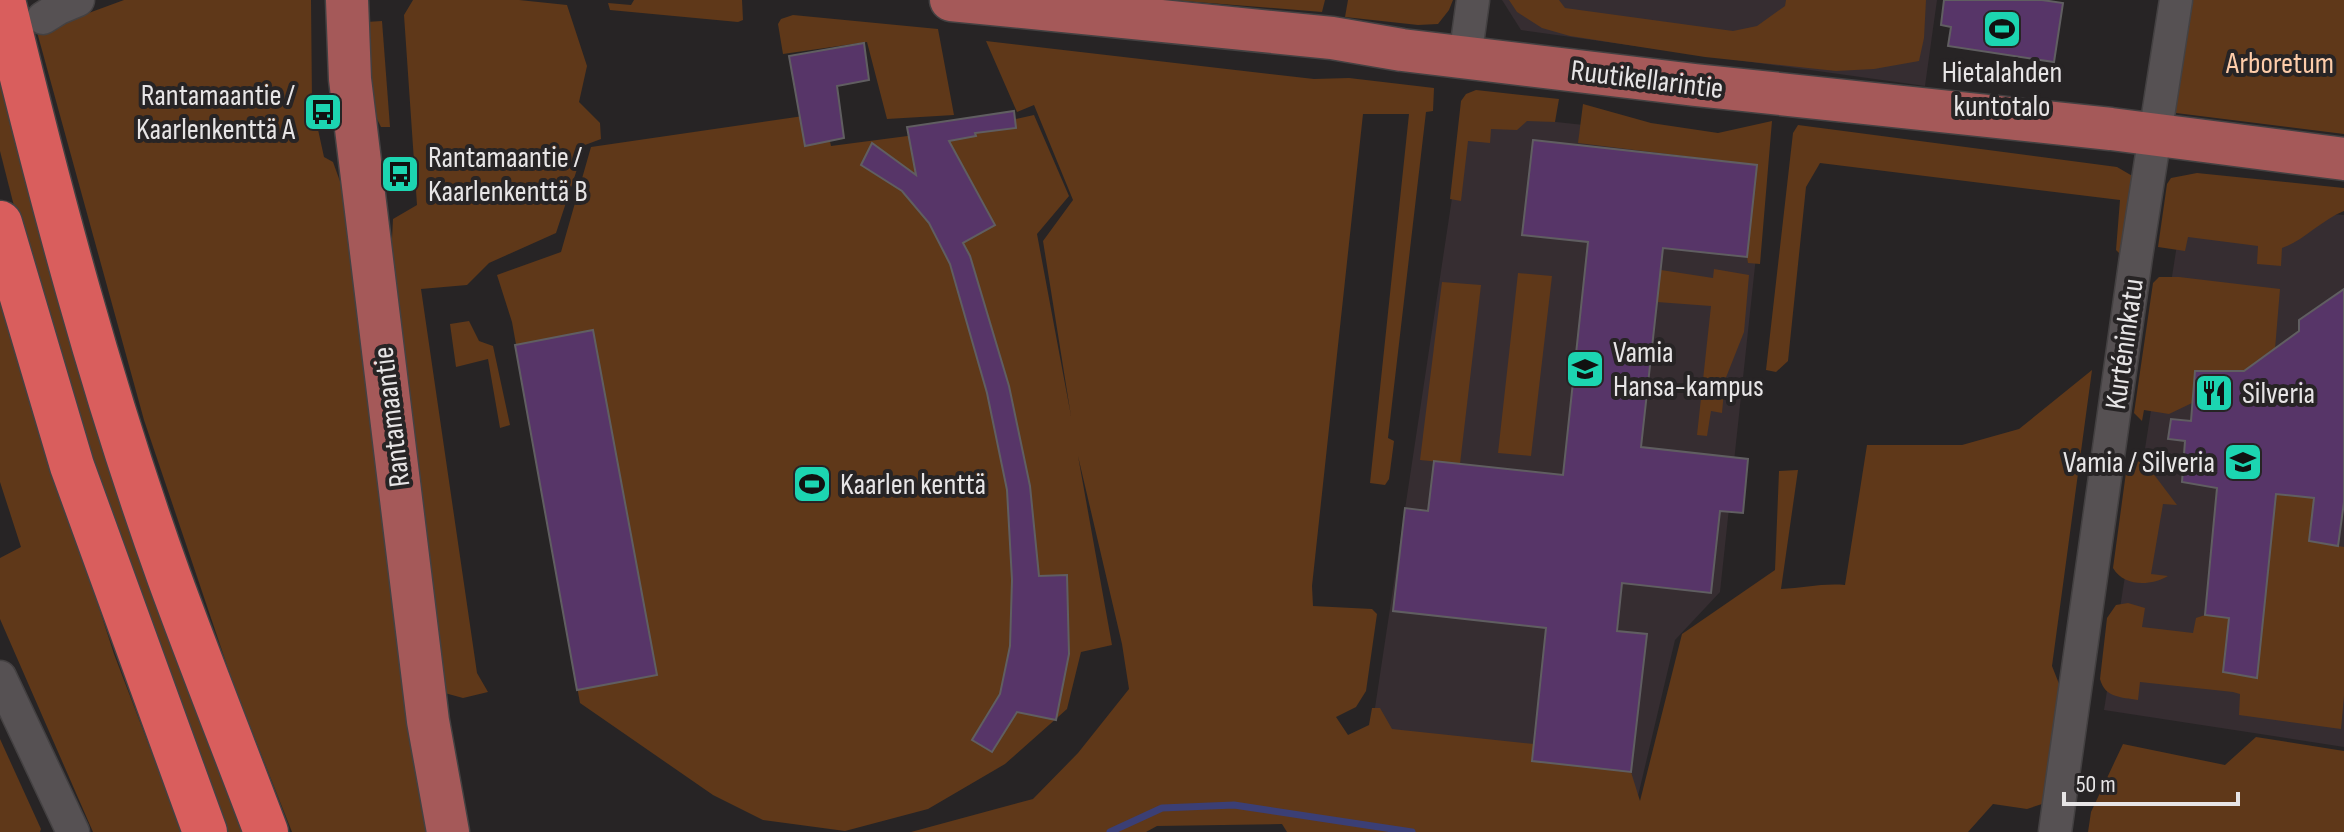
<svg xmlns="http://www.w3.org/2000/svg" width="2344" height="832" font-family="'Sofia Sans Condensed',sans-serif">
<rect width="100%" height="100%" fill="#272425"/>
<g fill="#362d31">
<polygon points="1502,0 1937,0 1925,86 1521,30"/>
<polygon points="1465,112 1768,145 1720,592 1675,640 1638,796 1403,776 1373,721"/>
<polygon points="2184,200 2344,215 2344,747 2104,710"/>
</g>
<g fill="#5f3819">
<polygon points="124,0 311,0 312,102 324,157 333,162 350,209 431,832 292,832 233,683 144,420 37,32"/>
<polygon points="413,0 519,0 567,5 587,66 579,102 600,123 601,139 585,145 556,233 489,263 467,285 421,289 477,673 488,692 463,698 441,692 390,279 393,219 417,205 404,15"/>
<polygon points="634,0 742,0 743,20 738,22 610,10 608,3 631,5"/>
<polygon points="1171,0 1325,0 1322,12"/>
<polygon points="1348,0 1453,0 1449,10 1438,24 1418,25 1345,17"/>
<polygon points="1509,0 1559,0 1565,8 1733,31 1757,26 1785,6 1786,0 1926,0 1924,38 1919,61 1874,69 1836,71 1705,57 1570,36 1542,28 1517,12"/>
<polygon points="2186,0 2344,0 2344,134 2168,112"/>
<polygon points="793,15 938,29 954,115 887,119 867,42 783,54 778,24 781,19"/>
<polygon points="382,21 390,127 381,127 373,111 366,22"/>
<path d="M986,41L1314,79L1349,78L1434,88L1433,111L1426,112L1388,438L1394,441L1389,479L1385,485L1370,483L1409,114H1363L1312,586L1313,606L1372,609L1377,614L1366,691L1356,707L1336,717L1348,735L1369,725L1372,708H1380L1392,729L1534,744L1532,761L1631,772L1640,801L1682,634L1775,570L1779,471L1798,470L1781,589C1803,588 1823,583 1845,585L1867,445H1962L2019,429L2092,370L2052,666L2065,699L2048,802L2027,809L1993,804L1968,832H1287L1282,824L1157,826L1146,832H911L1033,799L1078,753L1129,689L1122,644L1078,456L1112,645L1081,652L1067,709L1005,764L928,809L845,831L763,820L713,795L580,703L512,322L497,275L561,252L591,147L824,113L831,146L984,126L1034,115L1069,196L1037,234L1071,416L1043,241L1073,200L1034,105L1017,112Z"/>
<polygon points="0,60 247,832 226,832 88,453 28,261 0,151"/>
<polygon points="1476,90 1559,99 1555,122 1527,121 1517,130 1491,129 1490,143 1468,141 1461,201 1450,199 1461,101 1466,94"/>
<polygon points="1583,104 1651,123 1718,133 1772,121 1760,264 1748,263 1747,257 1757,165 1578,143"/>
<polygon points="1798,125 2117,167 2141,181 2120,254 2116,250 2120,200 1820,163 1806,187 1788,361 1776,372 1766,370 1793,133"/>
<path d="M2197,173L2344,188V211C2321,220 2305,240 2282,248L2281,266L2257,264L2258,246L2188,237L2185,251L2158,247L2167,184L2171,178Z"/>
<polygon points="1714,269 1749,275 1744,332 1725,380 1722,413 1711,411 1707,436 1697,435 1711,306 1657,302 1661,270 1713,278"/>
<polygon points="1518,273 1552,276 1531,456 1498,453"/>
<polygon points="2159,277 2179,277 2280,289 2275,349 2244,371 2195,371 2192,403 2169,414 2144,410 2142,421 2134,413 2153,283"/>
<polygon points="1442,282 1481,285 1460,464 1420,460"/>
<polygon points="0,303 114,654 182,832 93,832 0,619 0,558 21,547 0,482"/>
<polygon points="469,321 479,341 493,346 510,425 500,428 488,359 456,367 450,324"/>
<path d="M2133,458L2149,468L2177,505L2163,504L2151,574L2168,576C2151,586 2124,587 2113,568L2127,465Z"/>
<path d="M2276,494L2314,498L2310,541L2344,547V696L2341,729L2239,715L2240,694L2233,692L2140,682L2138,700C2121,697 2105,698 2100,679L2107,618L2116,605L2128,603L2145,608L2142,627L2193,633L2196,618L2205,615L2229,618L2223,671L2257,677Z"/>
<polygon points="2256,737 2344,751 2344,832 2088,832 2091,812 2123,744 2225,765"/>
<polygon points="0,739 41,829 40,832 0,832"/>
</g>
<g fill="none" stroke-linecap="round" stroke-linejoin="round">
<polyline stroke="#3b3f75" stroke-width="7" points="1110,832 1162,808 1234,805 1412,832"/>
</g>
<g fill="#573568" stroke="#605e61" stroke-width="2">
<polygon points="1944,0 2042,0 2063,3 2054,62 1948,46 1951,27 1941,25"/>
<polygon points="864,43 869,80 837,86 844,138 805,146 789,56"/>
<polygon points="1014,111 1016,128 975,133 976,136 949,141 995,225 963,243 970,256 1009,386 1030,486 1039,576 1067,575 1069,654 1056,720 1017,712 992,752 972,740 1000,694 1010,646 1012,580 1007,490 987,393 950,264 929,223 902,191 861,165 872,143 916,175 907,127"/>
<polygon points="1533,140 1757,165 1747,257 1663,248 1641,447 1748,459 1743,513 1720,511 1711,593 1622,583 1617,631 1647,634 1631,772 1532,761 1546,628 1393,611 1405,508 1428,511 1434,461 1563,475 1588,242 1522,235"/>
<polygon points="2344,289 2344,502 2338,546 2309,541 2314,498 2276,494 2257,678 2223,672 2229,618 2205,615 2217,488 2182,482 2185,441 2168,439 2171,419 2191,421 2195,371 2244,371 2299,331 2299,320"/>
<polygon points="593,330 657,675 577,690 515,345"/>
</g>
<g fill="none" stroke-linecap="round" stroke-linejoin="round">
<defs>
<g id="minor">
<polyline points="43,18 59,8 78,0"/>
<polyline points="1465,58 1473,0"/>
<polyline points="0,677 73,832"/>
<polyline points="2055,832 2136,257 2176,0"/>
</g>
<g id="major">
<polyline points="347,0 350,79 428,721 448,832"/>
<polyline points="951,0 1332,38 1402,50 1695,85 2111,129 2344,159"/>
</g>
<g id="highway">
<path d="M3,0C50,195 101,388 169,577C200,662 234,747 266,832"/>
<polyline points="0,223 72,466 205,832"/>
</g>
</defs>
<use href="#minor" stroke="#444142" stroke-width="35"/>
<use href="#major" stroke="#444142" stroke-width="45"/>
<use href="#highway" stroke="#444142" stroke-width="47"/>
<use href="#minor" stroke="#565153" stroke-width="32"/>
<use href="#major" stroke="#a55959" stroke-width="42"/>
<use href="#highway" stroke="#d95e5d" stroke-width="44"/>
</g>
<defs>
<symbol id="stadium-square" viewBox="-11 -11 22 22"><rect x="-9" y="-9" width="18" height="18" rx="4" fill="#1cd5b1" stroke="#272425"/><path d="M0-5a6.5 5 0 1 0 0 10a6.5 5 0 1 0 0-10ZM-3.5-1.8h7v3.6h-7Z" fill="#111"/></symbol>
<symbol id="bus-square" viewBox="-11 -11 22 22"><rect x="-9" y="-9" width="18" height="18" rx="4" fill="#1cd5b1" stroke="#272425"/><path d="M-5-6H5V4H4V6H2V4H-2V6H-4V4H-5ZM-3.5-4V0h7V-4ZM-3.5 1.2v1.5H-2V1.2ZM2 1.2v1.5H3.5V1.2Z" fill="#111"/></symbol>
<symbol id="school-square" viewBox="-11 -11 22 22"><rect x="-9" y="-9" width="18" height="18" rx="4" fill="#1cd5b1" stroke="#272425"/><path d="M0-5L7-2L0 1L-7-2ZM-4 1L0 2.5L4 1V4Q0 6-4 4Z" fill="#111"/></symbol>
<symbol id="restaurant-square" viewBox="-11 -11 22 22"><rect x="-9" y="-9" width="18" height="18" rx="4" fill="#1cd5b1" stroke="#272425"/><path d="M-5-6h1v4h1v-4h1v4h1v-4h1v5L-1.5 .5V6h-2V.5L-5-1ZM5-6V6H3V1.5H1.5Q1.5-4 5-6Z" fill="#111"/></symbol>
</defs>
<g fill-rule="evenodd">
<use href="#stadium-square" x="1980" y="7" width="44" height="44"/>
<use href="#bus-square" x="301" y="90" width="44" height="44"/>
<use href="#bus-square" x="378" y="152" width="44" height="44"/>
<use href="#school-square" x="1563" y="347" width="44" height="44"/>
<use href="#restaurant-square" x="2192" y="371" width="44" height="44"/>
<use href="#school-square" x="2221" y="440" width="44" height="44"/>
<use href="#stadium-square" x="790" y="462" width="44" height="44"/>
</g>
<g text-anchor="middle" stroke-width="8" stroke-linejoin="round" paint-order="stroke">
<g font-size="30" fill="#fdcca9" stroke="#272425">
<text x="2280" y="73">Arboretum</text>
</g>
<g font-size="30" fill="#e7e5e6" stroke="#272425" text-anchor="start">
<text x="2002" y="82" text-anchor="middle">Hietalahden<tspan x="2002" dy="34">kuntotalo</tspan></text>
<text x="295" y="105" text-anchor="end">Rantamaantie /<tspan x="295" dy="34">Kaarlenkenttä A</tspan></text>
<text x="428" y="167">Rantamaantie /<tspan x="428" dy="34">Kaarlenkenttä B</tspan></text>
<text x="1613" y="362">Vamia<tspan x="1613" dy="34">Hansa-kampus</tspan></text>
<text x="2242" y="403">Silveria</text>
<text x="2215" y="472" text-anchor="end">Vamia / Silveria</text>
<text x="840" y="494">Kaarlen kenttä</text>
</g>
<g font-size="30" fill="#e7e5e6" stroke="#272425">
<text transform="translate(1647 79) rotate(7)" y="10">Ruutikellarintie</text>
<text transform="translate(2124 344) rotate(-82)" y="10">Kurténinkatu</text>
<text transform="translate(391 417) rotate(-97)" y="10">Rantamaantie</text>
</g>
</g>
<path d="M2064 792v12h174v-12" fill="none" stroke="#e7e5e6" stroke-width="4"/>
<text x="2076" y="792" font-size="24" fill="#e7e5e6" stroke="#272425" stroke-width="6" paint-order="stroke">50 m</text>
</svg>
